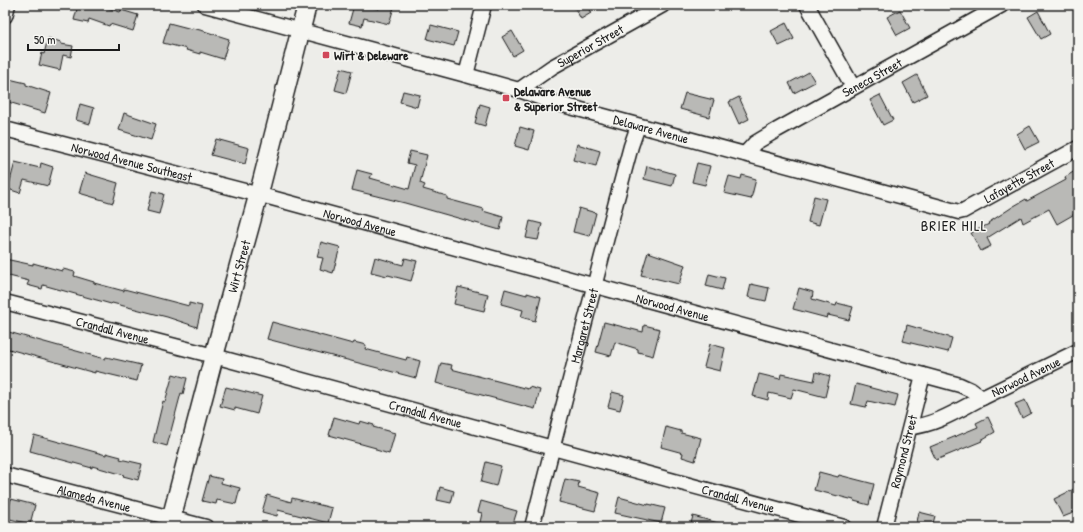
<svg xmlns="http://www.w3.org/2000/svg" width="1083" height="532" font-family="'Patrick Hand',sans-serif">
<rect width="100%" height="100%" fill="#edede9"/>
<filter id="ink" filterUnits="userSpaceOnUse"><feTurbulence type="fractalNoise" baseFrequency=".025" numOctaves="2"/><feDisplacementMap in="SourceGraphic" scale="8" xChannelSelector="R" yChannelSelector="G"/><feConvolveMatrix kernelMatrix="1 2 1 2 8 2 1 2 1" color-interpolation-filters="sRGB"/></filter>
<g filter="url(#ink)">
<g fill="#b9b9b6" stroke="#1c1c1c">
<polygon points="78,5 98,5 120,12 121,10 138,15 133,31 110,24 109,26 89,19 88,23 74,20"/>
<polygon points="354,5 363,5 379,9 381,5 394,7 389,24 364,18 362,26 349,23"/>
<polygon points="573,5 586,5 591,13 581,19"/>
<polygon points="900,10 910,28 897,35 887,17"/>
<polygon points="1038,11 1050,34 1041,39 1028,17"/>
<polygon points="169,23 192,29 192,28 204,31 229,39 223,59 200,52 200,54 186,50 187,49 163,43"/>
<polygon points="786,23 794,39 779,46 771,31"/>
<polygon points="431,25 458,32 454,46 427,39"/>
<polygon points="512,31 523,50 513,56 502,37"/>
<polygon points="48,38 61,42 61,44 73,46 71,57 63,55 60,70 39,65 42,53 44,54"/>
<polygon points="341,68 352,71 346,93 335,90"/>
<polygon points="809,72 815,82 794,93 789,83"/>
<polygon points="917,75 927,95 913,102 903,83"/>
<polygon points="9,79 26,83 26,85 51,93 45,113 5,101 5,93"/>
<polygon points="403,91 420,95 417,107 400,102"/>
<polygon points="685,93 714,100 709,117 680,109"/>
<polygon points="880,95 893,120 883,125 870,100"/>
<polygon points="739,97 749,119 739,124 729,102"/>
<polygon points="80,104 94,108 90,124 76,120"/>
<polygon points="480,104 490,107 485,126 475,123"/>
<polygon points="124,113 156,124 151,140 119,130"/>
<polygon points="1030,126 1039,142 1025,149 1017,134"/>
<polygon points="520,127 534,131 529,150 515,146"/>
<polygon points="216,139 249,148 245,164 211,155"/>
<polygon points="577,144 600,151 596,166 573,160"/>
<polygon points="410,151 427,155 420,183 425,185 423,189 447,196 447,199 484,209 483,211 503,217 500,230 405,203 352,190 357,170 372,174 370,178 409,189 415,165 407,163"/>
<polygon points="15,162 40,168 41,163 53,167 48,186 24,180 20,193 8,189"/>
<polygon points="697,163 710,166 705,185 692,182"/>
<polygon points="647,166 675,174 672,186 644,179"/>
<polygon points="1075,171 1078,176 1078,212 1057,224 1049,209 1023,223 1021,217 987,238 991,246 981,251 971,233 989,224 988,223 1014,206 1026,199 1027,201 1066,180 1065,177"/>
<polygon points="85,173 118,183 113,203 79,193"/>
<polygon points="742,175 756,179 751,199 724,193 729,176 741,179"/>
<polygon points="152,191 164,194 159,214 147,211"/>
<polygon points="814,196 826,199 819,225 808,222"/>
<polygon points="579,208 596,213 590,236 573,232"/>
<polygon points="530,221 542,224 538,240 526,238"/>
<polygon points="321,242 340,247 333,273 320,269 323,258 317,257"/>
<polygon points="648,252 685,265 679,284 641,275"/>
<polygon points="375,257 403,265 405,258 417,261 411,281 388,275 387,276 371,272"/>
<polygon points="5,259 33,265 33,263 62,271 63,269 75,272 74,276 94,282 94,283 124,291 124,289 147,295 189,306 189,303 202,306 197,327 167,317 112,303 111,304 43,285 42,289 27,285 29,281 5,275"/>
<polygon points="709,274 725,278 722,290 706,286"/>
<polygon points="751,284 769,288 766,301 748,297"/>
<polygon points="458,287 488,294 484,311 454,304"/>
<polygon points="799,288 813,292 812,299 836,306 837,303 853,307 849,320 828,315 827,318 793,309"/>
<polygon points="505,289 527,295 527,293 541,297 535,321 521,317 523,310 501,304"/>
<polygon points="272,322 353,344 354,342 366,345 365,349 406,360 407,357 420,361 416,378 267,339"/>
<polygon points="604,322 643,332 644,325 660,329 653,356 638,352 638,349 615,342 611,356 596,352"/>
<polygon points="907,325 952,338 948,352 903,341"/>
<polygon points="5,331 105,359 106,357 141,365 137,381 95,371 95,373 5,348"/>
<polygon points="710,344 725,348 720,371 704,367"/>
<polygon points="441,363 452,365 451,369 528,389 529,387 540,390 535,409 436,383"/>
<polygon points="816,372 830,376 825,397 794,389 791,398 769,393 768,400 753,396 759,374 780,379 781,374 814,381"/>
<polygon points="173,374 187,378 183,394 181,393 167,446 153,442 163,401 165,402"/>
<polygon points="856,384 898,395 895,407 868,401 866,407 851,404"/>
<polygon points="226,387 262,396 257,414 235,408 235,410 220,406"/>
<polygon points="612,392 624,395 620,410 608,407"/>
<polygon points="1025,400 1031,413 1022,418 1015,404"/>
<polygon points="334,417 359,424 360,421 374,425 373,427 395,433 389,454 376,450 376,448 329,435"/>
<polygon points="988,417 995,432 981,440 982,441 936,460 930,447 978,427 976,423"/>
<polygon points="666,427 681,431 681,433 701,438 695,461 682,457 683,453 661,447"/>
<polygon points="34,435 106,455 106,453 121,457 120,459 142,464 138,480 123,476 124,475 92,466 92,468 30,451"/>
<polygon points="486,462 501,466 496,486 481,482"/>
<polygon points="819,472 838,477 839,475 874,484 869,505 854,501 854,500 814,490"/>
<polygon points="209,476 222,479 221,483 240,488 236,504 217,500 216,504 202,501"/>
<polygon points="565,479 579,482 578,487 600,493 595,511 559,502"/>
<polygon points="440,487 454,491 451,503 437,500"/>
<polygon points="1078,487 1078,511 1063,517 1054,499"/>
<polygon points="267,495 291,502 292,498 332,508 328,523 278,510 277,516 262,512"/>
<polygon points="619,497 648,505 648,504 665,508 661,523 615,513"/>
<polygon points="11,499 35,505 30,524 6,518"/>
<polygon points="481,501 517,511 512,527 479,527 482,513 478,512"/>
<polygon points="919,512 935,516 932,527 916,527"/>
<polygon points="693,516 722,524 722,527 690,527"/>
</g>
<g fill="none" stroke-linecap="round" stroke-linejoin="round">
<defs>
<g id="minor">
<path id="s1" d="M205,5L466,75L519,90L552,102L959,212L963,211L1078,148"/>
<polyline points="807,5 853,87"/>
<polyline points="5,16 8,5"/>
<polyline points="466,75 484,5"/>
<path id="s2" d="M519,90L552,67L663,5"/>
<path id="s3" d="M5,129L272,198L960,385L971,390L982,398L1078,351"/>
<path id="s4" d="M745,154L755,143L777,130L1002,5"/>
<path id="s5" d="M5,302L214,356L844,527"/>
<path d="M911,427C936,425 960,409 982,398"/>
<path id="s6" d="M5,475L206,527"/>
<path id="s7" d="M532,527L616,202L631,146L638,126"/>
<path id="s8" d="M884,527L923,375"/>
</g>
<g id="major">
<path id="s9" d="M169,527L214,356L260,189L307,5"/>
</g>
</defs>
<use href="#minor" stroke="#1c1c1c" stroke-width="17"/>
<use href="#major" stroke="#1c1c1c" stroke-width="21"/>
<use href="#minor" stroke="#f6f6f2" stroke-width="14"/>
<use href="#major" stroke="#f6f6f2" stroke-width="18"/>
</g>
</g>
<g fill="#d1495b" stroke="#f6f6f2" stroke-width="1.5">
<rect x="322" y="51" width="8" height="8" rx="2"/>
<rect x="502" y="94" width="8" height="8" rx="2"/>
</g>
<g text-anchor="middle" stroke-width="3" stroke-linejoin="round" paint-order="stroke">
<g font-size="13" fill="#1c1c1c" stroke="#f6f6f2">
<text dy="5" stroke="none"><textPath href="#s2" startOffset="84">Superior Street</textPath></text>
<text dy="5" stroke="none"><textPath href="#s4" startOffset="149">Seneca Street</textPath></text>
<text dy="5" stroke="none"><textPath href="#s1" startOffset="463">Delaware Avenue</textPath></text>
<text dy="5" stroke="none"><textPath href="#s3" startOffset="131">Norwood Avenue Southeast</textPath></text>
<text dy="5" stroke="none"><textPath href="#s1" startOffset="850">Lafayette Street</textPath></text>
<text dy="5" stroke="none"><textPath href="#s3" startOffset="367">Norwood Avenue</textPath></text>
<text dy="5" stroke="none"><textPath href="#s9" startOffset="270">Wirt Street</textPath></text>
<text dy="5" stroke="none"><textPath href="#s3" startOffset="691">Norwood Avenue</textPath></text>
<text dy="5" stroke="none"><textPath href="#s7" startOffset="208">Margaret Street</textPath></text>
<text dy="5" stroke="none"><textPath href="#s5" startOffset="111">Crandall Avenue</textPath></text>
<text dy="5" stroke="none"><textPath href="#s3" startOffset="1063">Norwood Avenue</textPath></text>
<text dy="5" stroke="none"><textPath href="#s5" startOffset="435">Crandall Avenue</textPath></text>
<text dy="5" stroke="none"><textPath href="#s8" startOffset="78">Raymond Street</textPath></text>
<text dy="5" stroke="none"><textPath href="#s6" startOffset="92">Alameda Avenue</textPath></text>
<text dy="5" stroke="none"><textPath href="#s5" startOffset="759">Crandall Avenue</textPath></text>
</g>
<g font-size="13" font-weight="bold" fill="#1c1c1c" stroke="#f6f6f2" text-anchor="start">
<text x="334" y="60">Wirt &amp; Deleware</text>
<text x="514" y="96">Delaware Avenue<tspan x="514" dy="15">&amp; Superior Street</tspan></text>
</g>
<g font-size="15" letter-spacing="1" fill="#1c1c1c" stroke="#f6f6f2">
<text x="954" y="231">BRIER HILL</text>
</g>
</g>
<rect width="1083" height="532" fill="none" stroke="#f6f6f2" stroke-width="20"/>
<rect x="10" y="10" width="1063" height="512" fill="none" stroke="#1c1c1c" stroke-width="1.5" filter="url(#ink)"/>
<path d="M28 44v6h91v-6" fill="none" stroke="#1c1c1c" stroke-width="2"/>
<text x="34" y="44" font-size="12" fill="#1c1c1c" stroke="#f6f6f2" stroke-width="3" paint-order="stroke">50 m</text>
</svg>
